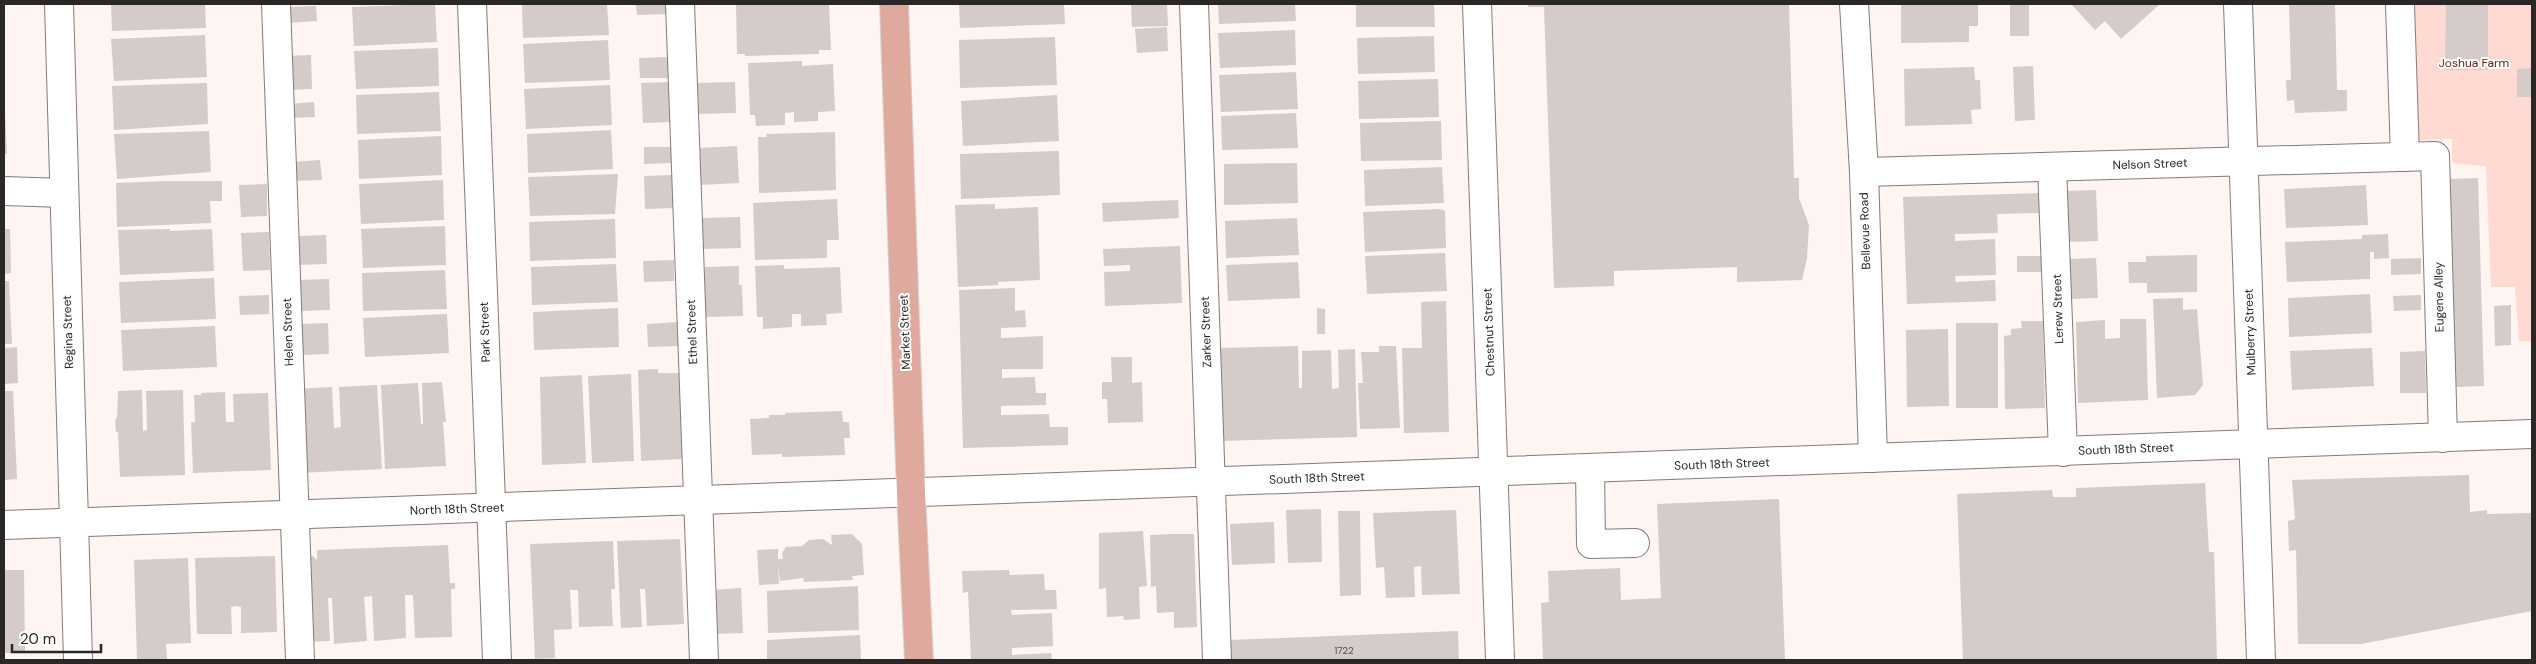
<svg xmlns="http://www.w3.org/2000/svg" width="2536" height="664" font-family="'DM Sans',sans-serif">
<rect width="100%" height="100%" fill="#fef5f3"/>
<polygon fill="#fedad2" points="2414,4 2532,4 2532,342 2519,341 2515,287 2491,287 2486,166 2452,163 2452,139 2419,140"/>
<g fill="#d5cbc9">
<polygon points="111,4 205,4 206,28 112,31"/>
<polygon points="435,4 437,42 354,46 352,7"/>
<polygon points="522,4 607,4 609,35 523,38"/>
<polygon points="636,4 666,4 667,14 637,15"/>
<polygon points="736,4 829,4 831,50 819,50 819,54 745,56 745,54 737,54"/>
<polygon points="959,4 1064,4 1065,24 960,28"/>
<polygon points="1131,4 1167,4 1168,26 1132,27"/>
<polygon points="1218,4 1295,4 1296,21 1219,24"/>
<polygon points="1356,4 1434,4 1435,27 1356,27"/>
<polygon points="1528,4 1789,4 1794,178 1799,178 1799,198 1809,225 1807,258 1802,280 1737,282 1737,267 1614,271 1614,286 1554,288 1544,7 1528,7"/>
<polygon points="1901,4 1978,4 1978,26 1969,26 1969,42 1901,43"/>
<rect x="2010" y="4" width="19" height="32"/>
<polygon points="2071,4 2160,4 2121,39 2105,21 2095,30"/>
<polygon points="2335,4 2337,90 2347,90 2347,111 2295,113 2294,100 2287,101 2286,80 2291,80 2289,5"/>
<polygon points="2446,4 2488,4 2488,70 2445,70"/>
<polygon points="316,6 317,21 288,23 287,7"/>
<polygon points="1167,27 1168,51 1137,53 1135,29"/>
<polygon points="1295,30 1296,65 1220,68 1218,33"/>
<polygon points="205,35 207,77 114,81 111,39"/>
<polygon points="1434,36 1435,72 1358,74 1357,38"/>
<polygon points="1055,37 1057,85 960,88 959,40"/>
<polygon points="608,40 610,80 525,83 523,44"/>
<polygon points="438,48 439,86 356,89 354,51"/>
<polygon points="311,55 312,89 289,90 287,56"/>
<polygon points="668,57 669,78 640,78 639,58"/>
<polygon points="802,61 802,66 833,64 835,111 818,112 818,121 794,122 794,112 785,113 785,125 756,126 755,115 750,115 748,63"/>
<polygon points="2033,66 2035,120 2015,121 2013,67"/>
<polygon points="1974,67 1975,80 1980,80 1981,109 1971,110 1972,124 1905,126 1904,69"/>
<polygon points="2532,68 2532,97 2517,97 2517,69"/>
<polygon points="1296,72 1298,109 1221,112 1219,75"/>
<polygon points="1438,79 1439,117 1359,119 1358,81"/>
<polygon points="669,82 671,122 643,123 641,83"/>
<polygon points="735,82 736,113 697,114 696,83"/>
<polygon points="207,83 208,124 114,130 112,86"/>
<polygon points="610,85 612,125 526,129 524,89"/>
<polygon points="439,92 441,131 357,134 356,95"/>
<polygon points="1057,95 1059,141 963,146 961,101"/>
<polygon points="314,102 315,117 290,118 289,104"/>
<polygon points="4,113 5,113 7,154 4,154"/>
<polygon points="1296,113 1298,148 1222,150 1221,116"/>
<polygon points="1441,121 1442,160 1361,161 1360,123"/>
<polygon points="611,130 613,169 528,173 527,134"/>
<polygon points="209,131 211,172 117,179 114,134"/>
<polygon points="835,132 836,190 759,193 758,137 767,137 766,134"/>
<polygon points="441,136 442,175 359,179 358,140"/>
<polygon points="737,146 739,183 700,185 698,148"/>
<polygon points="644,147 671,147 671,163 644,164"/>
<polygon points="1059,151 1060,195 961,199 960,154"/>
<polygon points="320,160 322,180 293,181 292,162"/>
<polygon points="1297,163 1298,203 1224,205 1224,164"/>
<polygon points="1442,167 1444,203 1365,206 1364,170"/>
<polygon points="618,174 615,214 530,216 528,177"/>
<polygon points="672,175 673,208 645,209 644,176"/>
<polygon points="2478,178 2484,386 2455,387 2449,179"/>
<polygon points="443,180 444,220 361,224 359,184"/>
<polygon points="168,181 222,181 222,201 210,201 211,223 117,227 116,183"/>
<polygon points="267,184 267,216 241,217 239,185"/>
<polygon points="2366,185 2368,225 2286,228 2284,189"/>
<polygon points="2096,190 2098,241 2067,242 2065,191"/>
<polygon points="2039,193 2039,213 1997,214 1998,233 1955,234 1955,241 1995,239 1996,275 1956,276 1955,279 1956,282 1995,280 1996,301 1907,304 1903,197"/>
<polygon points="837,199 839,240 827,240 827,258 755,260 753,203"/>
<polygon points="1178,200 1179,218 1103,222 1102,203"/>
<polygon points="995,204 995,209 1038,207 1040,280 998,282 998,285 958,287 955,205"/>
<polygon points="1440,209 1445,211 1446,248 1365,252 1363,212"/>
<polygon points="740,217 741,248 702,249 701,218"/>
<polygon points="1297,218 1299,255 1226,258 1225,221"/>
<polygon points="615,219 616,258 530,261 529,222"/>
<polygon points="445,226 446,265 363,268 361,229"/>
<polygon points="4,229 10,229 11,273 4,274"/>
<polygon points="170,229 170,231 212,229 214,271 120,275 118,230"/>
<polygon points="269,232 270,270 243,271 241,233"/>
<polygon points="2388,234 2389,258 2374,259 2374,252 2370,252 2370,279 2287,282 2285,242 2362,239 2362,235"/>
<polygon points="326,235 327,264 298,265 297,236"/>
<polygon points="1180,246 1182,303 1105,306 1104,272 1130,271 1130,265 1104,266 1103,249"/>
<polygon points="1445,253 1447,291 1367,294 1365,256"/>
<polygon points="2197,255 2197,292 2147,293 2147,283 2129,283 2128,262 2146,262 2146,256"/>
<rect x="2017" y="256" width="25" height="16"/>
<polygon points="2096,258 2098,298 2070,299 2068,259"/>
<polygon points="2421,258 2421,274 2391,275 2391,259"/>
<polygon points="674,260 674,281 644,282 643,261"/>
<polygon points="1298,262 1300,298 1228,301 1226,265"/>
<polygon points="616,264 618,302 532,305 531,267"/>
<polygon points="784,265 784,269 840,267 842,313 826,314 827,325 801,326 801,314 792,314 792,327 763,329 763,317 757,317 755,266"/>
<polygon points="739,266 739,285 742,285 743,316 704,317 705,267"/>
<polygon points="445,270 447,309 363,311 362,273"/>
<polygon points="214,278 216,319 121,323 119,282"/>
<polygon points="329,279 330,310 299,311 298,280"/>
<polygon points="4,281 9,281 12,344 4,344"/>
<polygon points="1015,288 1015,311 1025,310 1026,327 1001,328 1001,338 1043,336 1043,369 1002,369 1002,378 1035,377 1036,393 1046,393 1046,405 1001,406 1001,415 1049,414 1050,427 1068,427 1068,445 963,448 959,290"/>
<polygon points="2370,294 2372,333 2289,337 2288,298"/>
<polygon points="269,295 269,314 240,315 239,296"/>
<polygon points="2421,295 2421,310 2394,311 2393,296"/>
<polygon points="2183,298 2183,310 2197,309 2203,385 2195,395 2157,398 2153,299"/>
<polygon points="1446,301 1449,432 1404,433 1402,348 1422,348 1421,302"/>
<polygon points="2511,305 2511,345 2495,346 2494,306"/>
<polygon points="618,308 619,347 534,350 533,312"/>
<polygon points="1317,308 1325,309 1325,334 1317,334"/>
<polygon points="447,314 449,353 365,357 363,318"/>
<polygon points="2120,319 2146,319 2148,400 2078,403 2076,322 2105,320 2105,339 2120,338"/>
<polygon points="2021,321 2043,321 2045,408 2005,409 2004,336 2011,335 2011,329 2022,328"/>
<polygon points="678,322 679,346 648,347 647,324"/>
<polygon points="328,323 329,354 302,355 301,324"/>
<rect x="1956" y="323" width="42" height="85"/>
<polygon points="215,326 217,367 123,371 121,330"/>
<polygon points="1948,329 1949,406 1907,407 1906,330"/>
<polygon points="1298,346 1299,388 1302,388 1302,351 1331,350 1332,389 1339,388 1338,350 1355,349 1357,437 1220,441 1217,348"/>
<polygon points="1379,346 1396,346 1400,428 1360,429 1358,383 1363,383 1361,352 1379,352"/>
<polygon points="17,347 18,383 4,384 4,348"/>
<polygon points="2372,348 2374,386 2292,390 2290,351"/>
<polygon points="2425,351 2426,393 2400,393 2400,352"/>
<polygon points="1111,357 1132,357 1132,383 1142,382 1143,422 1108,423 1107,399 1102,399 1102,382 1112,382"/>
<polygon points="658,369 658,373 679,373 682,459 641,461 638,370"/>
<polygon points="631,374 634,461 592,463 588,376"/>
<polygon points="582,375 586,463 542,465 540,377"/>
<polygon points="442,382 446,422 443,422 446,466 385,469 381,385 418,383 421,424 423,424 422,383"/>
<polygon points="377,385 382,469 299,473 294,389 332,387 334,428 341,427 339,387"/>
<polygon points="142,390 143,431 147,430 146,391 183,390 185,475 120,477 118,432 116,432 115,419 117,418 118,391"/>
<polygon points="4,391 13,391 17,479 4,480"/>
<polygon points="225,392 226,422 234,422 233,394 268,393 271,470 193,473 191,422 195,422 194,395 201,395 201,393"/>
<polygon points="842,411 843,422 849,422 850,438 844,438 845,455 782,457 782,454 752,455 750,419 769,418 769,415 785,415 785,413"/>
<polygon points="2469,475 2470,512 2487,510 2487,514 2532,513 2532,611 2361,644 2298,644 2296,550 2289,551 2288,521 2295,519 2292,480"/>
<polygon points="2205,483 2209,552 2214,552 2217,660 1963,660 1957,494 2052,490 2053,497 2076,497 2076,488"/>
<polygon points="1779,499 1785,660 1543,660 1541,603 1549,602 1548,571 1620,568 1621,600 1661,598 1657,504"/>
<polygon points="1321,509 1322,562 1288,563 1286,510"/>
<polygon points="1456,510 1460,594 1422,595 1421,566 1414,567 1415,597 1386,598 1384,567 1376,568 1373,513"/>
<polygon points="1338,511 1360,511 1361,595 1340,596"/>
<polygon points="1274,522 1275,563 1232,565 1230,524"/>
<polygon points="1143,531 1147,586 1139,587 1140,619 1124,620 1123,616 1107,617 1106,588 1099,589 1099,533"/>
<polygon points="852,534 862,544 864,575 852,576 853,580 804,582 803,578 780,581 778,565 779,584 759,585 757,550 778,549 778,559 783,559 782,553 786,547 802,546 809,540 823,539 832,545 831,535"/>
<polygon points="1172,534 1194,534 1197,627 1174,628 1174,612 1157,613 1156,586 1151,587 1150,535"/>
<polygon points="680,539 684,624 647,626 645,589 640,589 642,627 621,628 617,541"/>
<polygon points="613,541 615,589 611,589 613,626 579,627 578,590 570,590 572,629 554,630 555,658 535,659 530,544"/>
<polygon points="448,545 450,583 455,583 455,589 451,589 452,637 415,638 413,595 405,595 406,638 374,641 372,596 364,597 367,641 334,644 332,598 328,598 330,641 302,642 305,556 313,556 317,560 317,550"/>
<polygon points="275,556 277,632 241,633 241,607 237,606 231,607 232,634 197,634 195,558"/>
<polygon points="188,558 191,643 166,644 167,660 137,660 134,560"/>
<polygon points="4,570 24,570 25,653 4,653"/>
<polygon points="1009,570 1010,575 1044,574 1045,590 1056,590 1057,609 1011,610 1012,615 1052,613 1053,646 1012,648 1012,655 1051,653 1052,660 971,660 968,592 963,593 962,571"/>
<polygon points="858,586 859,630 768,633 767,591"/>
<polygon points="741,588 743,633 714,634 712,590"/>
<polygon points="1458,631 1459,660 1230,660 1230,640"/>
<polygon points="860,635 861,660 767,660 767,640"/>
</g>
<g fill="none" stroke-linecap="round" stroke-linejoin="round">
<defs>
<g id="minor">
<polyline points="59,4 78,660"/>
<polyline points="276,4 300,660"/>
<polyline points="472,4 497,660"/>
<polyline points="680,4 704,660"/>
<polyline points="1194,4 1217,660"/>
<polyline points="1477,4 1500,660"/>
<polyline points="1854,4 1864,172 1873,458"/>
<polyline points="2238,4 2261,660"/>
<polyline points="2400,4 2405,157"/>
<polyline points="2052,167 2063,452"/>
<polyline points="1864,172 2435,156 2443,438"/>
<polyline points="4,191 64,193"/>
<polyline points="1590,468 1591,544 1635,543"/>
<polyline points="4,525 2532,434"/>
</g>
<polyline id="major" points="894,4 911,493 919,660"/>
</defs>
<use href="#minor" stroke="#847b79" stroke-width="30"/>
<use href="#major" stroke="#d5d4d4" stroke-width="30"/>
<use href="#minor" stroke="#fff" stroke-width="28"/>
<use href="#major" stroke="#dfa99d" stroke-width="28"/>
</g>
<g text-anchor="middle" stroke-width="4" stroke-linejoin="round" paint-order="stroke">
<g font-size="10" fill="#56504f">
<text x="1344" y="654">1722</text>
</g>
<g font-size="12" fill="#6d2011" stroke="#fff">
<text x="2474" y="67">Joshua Farm</text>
</g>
<g font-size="12" fill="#2b2726" stroke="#fff">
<text transform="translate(2150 164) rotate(-2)" y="4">Nelson Street</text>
<text transform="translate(1865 231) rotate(-92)" y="4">Bellevue Road</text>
<text transform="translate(2439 297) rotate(-91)" y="4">Eugene Alley</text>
<text transform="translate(2058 309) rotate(-92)" y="4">Lerew Street</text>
<text transform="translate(68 332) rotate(-92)" y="4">Regina Street</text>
<text transform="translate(288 332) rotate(-92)" y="4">Helen Street</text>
<text transform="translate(485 332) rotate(-92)" y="4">Park Street</text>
<text transform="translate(692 332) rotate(-92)" y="4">Ethel Street</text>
<text transform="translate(905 332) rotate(-92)" y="4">Market Street</text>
<text transform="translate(1206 332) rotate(-92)" y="4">Zarker Street</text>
<text transform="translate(1489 332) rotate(-92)" y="4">Chestnut Street</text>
<text transform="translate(2250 332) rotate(-92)" y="4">Mulberry Street</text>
<text transform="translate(2126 449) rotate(-2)" y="4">South 18th Street</text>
<text transform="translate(1722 464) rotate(-2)" y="4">South 18th Street</text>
<text transform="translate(1317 478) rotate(-2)" y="4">South 18th Street</text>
<text transform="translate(457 509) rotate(-2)" y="4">North 18th Street</text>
</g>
</g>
<rect width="2536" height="664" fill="none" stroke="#2b2726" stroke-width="10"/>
<path d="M12 644v8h89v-8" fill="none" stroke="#2b2726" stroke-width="2.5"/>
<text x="20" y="644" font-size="15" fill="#2b2726" stroke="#ffffff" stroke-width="4" paint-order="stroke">20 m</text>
</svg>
